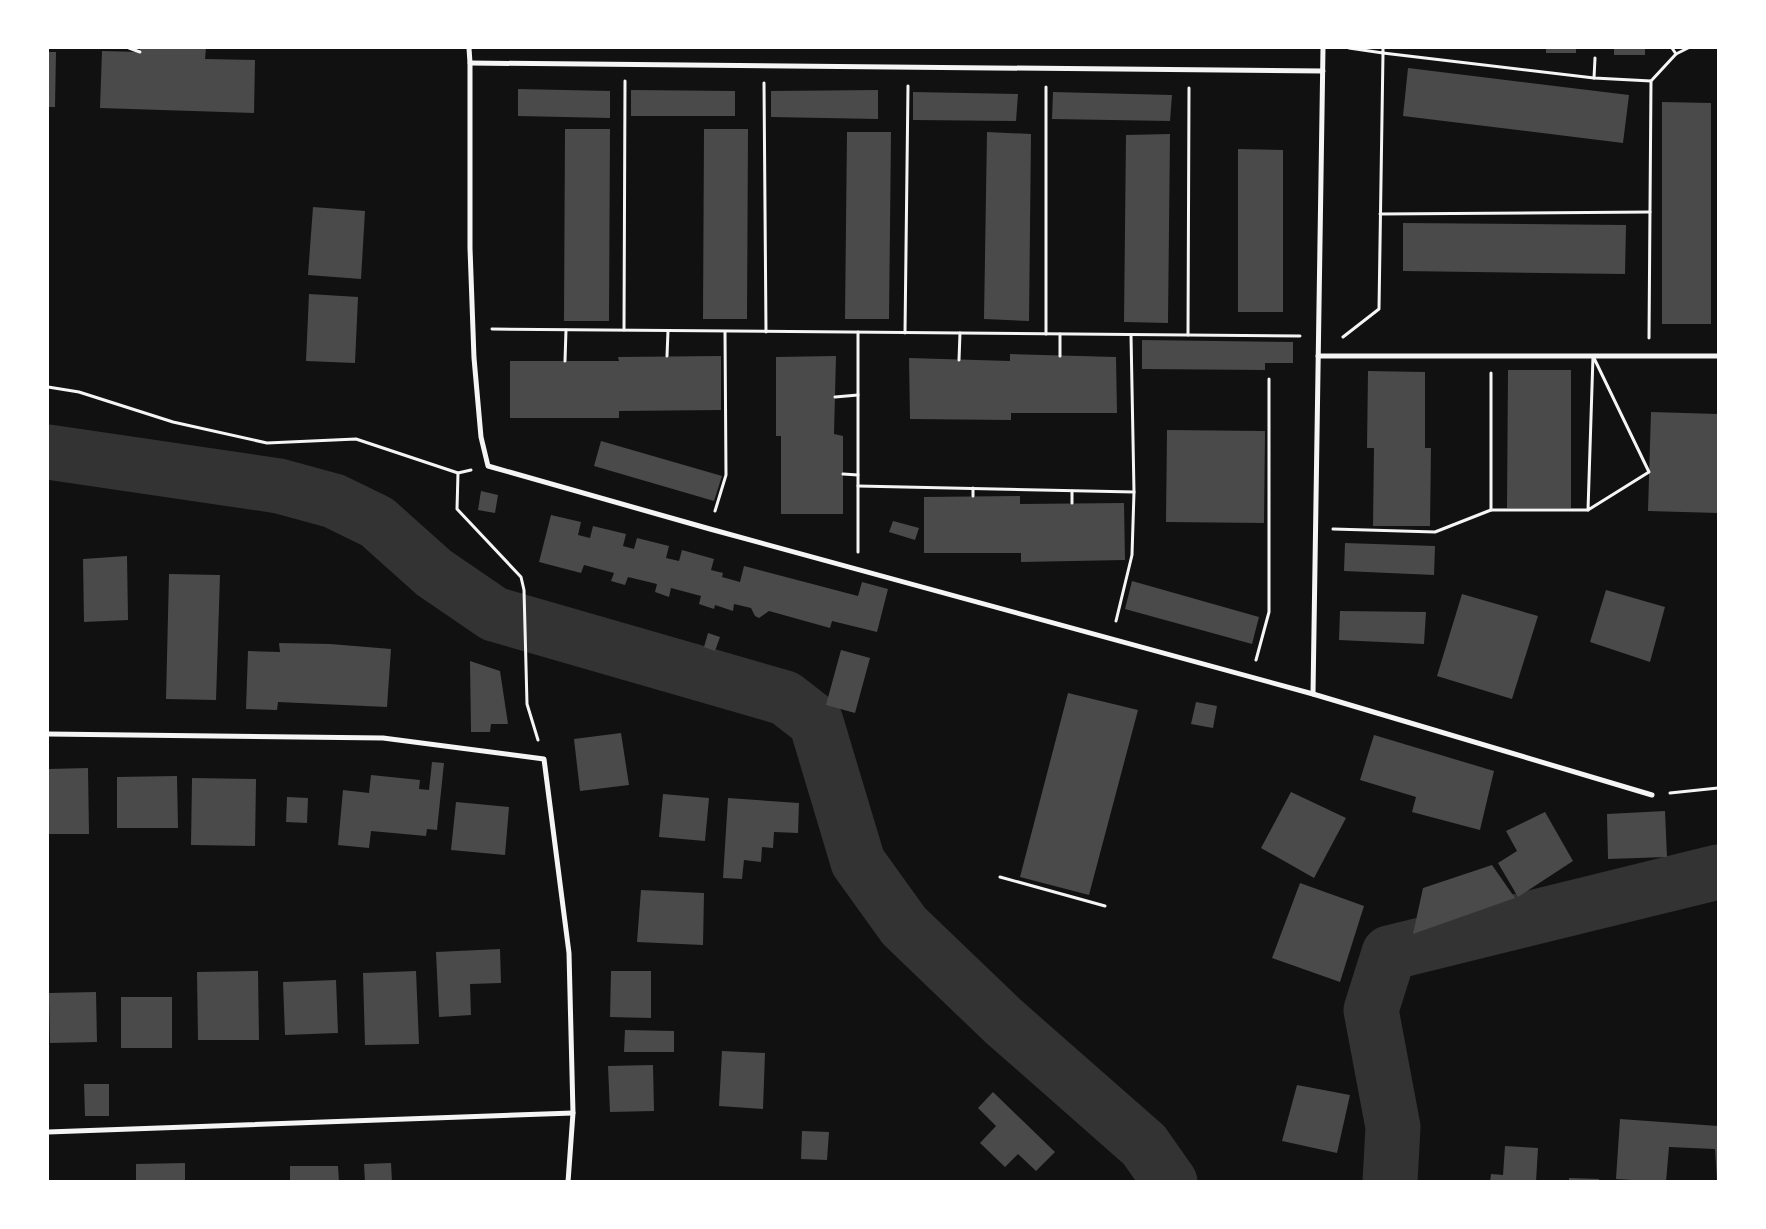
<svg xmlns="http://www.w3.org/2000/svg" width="1766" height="1229" font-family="'Work Sans',sans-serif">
<rect width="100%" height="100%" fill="#111"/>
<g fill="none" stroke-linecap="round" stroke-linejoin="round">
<g stroke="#333" stroke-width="55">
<polyline points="48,452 279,486 334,501 377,522 434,573 494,614 785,698 816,722 858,862 904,926 1003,1021 1144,1145 1170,1182"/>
<polyline points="1390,1182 1393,1127 1371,1010 1389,953 1718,872"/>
</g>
</g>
<g fill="#4a4a4a">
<polygon points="140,48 206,48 205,59 255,60 254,113 100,108 102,51 140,52"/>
<rect x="1546" y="48" width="30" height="5"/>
<rect x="1614" y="48" width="31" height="7"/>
<polygon points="48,52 56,52 55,107 48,107"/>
<polygon points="1408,68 1629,95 1623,143 1403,116"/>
<polygon points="518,89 610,91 610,118 518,116"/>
<polygon points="631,90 735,91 735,116 631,116"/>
<polygon points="878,90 878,119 771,117 771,91"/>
<polygon points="913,92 1018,94 1016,121 913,120"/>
<polygon points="1053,92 1172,95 1170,121 1052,119"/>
<polygon points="1662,102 1711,103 1711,324 1662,324"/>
<polygon points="565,129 610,129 609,321 564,321"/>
<polygon points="704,129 748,129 747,319 703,319"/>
<polygon points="847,132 891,132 889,319 845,319"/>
<polygon points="987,132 1031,134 1029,321 984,319"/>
<polygon points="1170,134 1168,323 1124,322 1126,135"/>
<polygon points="1238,149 1283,150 1283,312 1238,312"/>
<polygon points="313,207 365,211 361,279 308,275"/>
<polygon points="1403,223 1626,225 1625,274 1403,271"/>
<polygon points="309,294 358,297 355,363 306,361"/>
<polygon points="1142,340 1293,342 1293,363 1265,363 1265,370 1142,369"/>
<polygon points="1010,354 1116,357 1117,413 1011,413 1011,420 910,419 909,358 1010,361"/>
<polygon points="721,356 721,410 619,411 619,418 510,418 510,361 619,361 618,357"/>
<polygon points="836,356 834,434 843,436 843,514 781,514 781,436 776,436 776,357"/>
<polygon points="1508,370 1571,370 1571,508 1507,508"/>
<polygon points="1368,371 1425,372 1425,448 1431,448 1430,526 1373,526 1374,448 1367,448"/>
<polygon points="1651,412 1718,414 1718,513 1648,511"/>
<polygon points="1167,430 1265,431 1264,523 1166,522"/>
<polygon points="601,441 722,476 714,501 594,466"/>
<polygon points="481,491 498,495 495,513 478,510"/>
<polygon points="1020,496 1020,504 1124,503 1125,560 1021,562 1021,553 924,553 924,497"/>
<polygon points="551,515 581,522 578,535 590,538 593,526 626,534 623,546 634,549 637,538 669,546 666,558 679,561 682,550 714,559 711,570 723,573 722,577 740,582 744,566 858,596 862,582 888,589 877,632 832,621 830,628 769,611 759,618 755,616 751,608 734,604 733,611 715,605 714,609 699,604 701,596 671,588 669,597 655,592 657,584 628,577 625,585 611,581 614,573 584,565 581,573 539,562"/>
<polygon points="893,521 919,528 915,540 889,532"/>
<polygon points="1345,543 1435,546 1434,575 1344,571"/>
<polygon points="127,556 128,620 84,622 83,559"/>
<polygon points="169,574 220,575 216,700 166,699"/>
<polygon points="1132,581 1259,617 1252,644 1125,609"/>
<polygon points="1606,590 1665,607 1650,662 1590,642"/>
<polygon points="1462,594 1538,616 1512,699 1437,676"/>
<polygon points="1340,611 1426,612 1424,644 1339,640"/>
<polygon points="708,633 720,637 715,651 704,647"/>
<polygon points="279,643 330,644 391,649 387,707 278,702 277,710 246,709 248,651 280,652"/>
<polygon points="841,650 870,658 855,713 826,705"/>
<polygon points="470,661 500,671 508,724 491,724 490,732 471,732"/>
<polygon points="1068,693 1138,710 1089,895 1020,877"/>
<polygon points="1196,702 1217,706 1213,728 1191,724"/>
<polygon points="621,733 629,785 580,791 574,739"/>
<polygon points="1374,735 1494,771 1480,830 1412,812 1416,797 1360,780"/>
<polygon points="432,762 444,763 437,830 427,829 426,836 371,831 369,848 338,845 343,790 369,793 371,775 420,780 419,789 429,790"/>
<polygon points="88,768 89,834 48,834 48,769"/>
<polygon points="177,776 178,828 117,828 117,777"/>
<polygon points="192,778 256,779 255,846 191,845"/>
<polygon points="1291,792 1346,818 1314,878 1261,848"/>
<polygon points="663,794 709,798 705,841 659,837"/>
<polygon points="287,797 308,798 307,823 286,822"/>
<polygon points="728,798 799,803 798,833 774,832 773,848 762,847 761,862 744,860 742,879 723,878"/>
<polygon points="456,802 509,807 505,855 451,850"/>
<polygon points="1665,811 1667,857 1608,859 1607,814"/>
<polygon points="1545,812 1573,861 1518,897 1498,863 1517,851 1506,831"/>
<polygon points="1492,865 1515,898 1413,934 1423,888"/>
<polygon points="1300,883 1364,906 1340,982 1272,958"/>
<polygon points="641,890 704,893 703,945 637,942"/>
<polygon points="500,949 501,983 470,984 471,1015 439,1017 436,952"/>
<polygon points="258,971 259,1040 198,1040 197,972"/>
<polygon points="416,971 419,1044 365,1045 363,973"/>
<polygon points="611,971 651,971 651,1018 610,1017"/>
<polygon points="336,980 338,1033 285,1035 283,982"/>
<polygon points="96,992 97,1042 50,1043 49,993"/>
<rect x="121" y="997" width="51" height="51"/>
<polygon points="625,1030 674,1031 674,1052 624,1052"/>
<polygon points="722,1051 765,1053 763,1109 719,1106"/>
<polygon points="653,1065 654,1111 610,1112 608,1066"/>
<polygon points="84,1084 109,1084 109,1116 85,1116"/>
<polygon points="1297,1085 1350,1095 1337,1153 1282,1141"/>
<polygon points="993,1092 1055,1152 1036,1171 1018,1154 1005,1167 980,1143 996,1126 978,1108"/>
<polygon points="1620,1119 1718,1126 1718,1181 1717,1181 1715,1149 1669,1147 1666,1182 1616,1179"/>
<polygon points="802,1131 829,1132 827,1160 801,1159"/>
<polygon points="1505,1146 1538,1148 1536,1182 1490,1182 1491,1174 1503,1175"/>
<polygon points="185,1163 185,1182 136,1182 136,1164"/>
<polygon points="391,1163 392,1182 365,1182 364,1164"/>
<polygon points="290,1166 338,1166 339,1182 290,1182"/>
<polygon points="1569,1178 1599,1179 1599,1182 1569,1182"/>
</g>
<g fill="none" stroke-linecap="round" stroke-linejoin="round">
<g stroke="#f5f5f5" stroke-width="3">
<polyline points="129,48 140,52"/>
<polyline points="1349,48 1383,53 1383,48"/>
<polyline points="1672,48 1676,54"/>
<polyline points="1595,58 1594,78 1651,81"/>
<polyline points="764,83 766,332"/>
<polyline points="1380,214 1650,212"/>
<polyline points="492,329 1300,336"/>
<polyline points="624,330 625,81"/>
<polyline points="905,333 908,86"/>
<polyline points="1046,334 1046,87"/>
<polyline points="1131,335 1134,492"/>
<polyline points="1188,335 1189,88"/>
<polyline points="1343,337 1379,309 1383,53 1594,78"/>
<polyline points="1649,338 1651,81 1676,54 1688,48"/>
<polyline points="667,356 668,331"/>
<polyline points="1060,356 1060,334"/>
<polygon points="1593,356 1649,472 1588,510"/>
<polyline points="959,360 960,333"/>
<polyline points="565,361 566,330"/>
<polyline points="1491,373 1491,510 1588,510"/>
<polyline points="48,387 79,392 173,422 267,443 356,439 458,473 471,470"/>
<polyline points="835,397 858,395"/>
<polyline points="458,473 457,509 521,577 524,590 527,704 538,740"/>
<polyline points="843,474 858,475"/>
<polyline points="858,486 1134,492 1132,555 1116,621"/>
<polyline points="973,488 973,496"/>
<polyline points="1072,491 1072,503"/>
<polyline points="715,511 726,475 725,332"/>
<polyline points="1333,529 1435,532 1491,510"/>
<polyline points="858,552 858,332"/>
<polyline points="1256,660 1269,612 1269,379"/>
<polyline points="1670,793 1718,788"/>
<polyline points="1000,877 1105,906"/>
</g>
<g stroke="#f5f5f5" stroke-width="5">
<polyline points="469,48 470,63 470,248 474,358 481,437 488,466 710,529 1313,694 1652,795"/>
<polyline points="470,63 1323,71"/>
<polyline points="1318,356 1718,356"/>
<polyline points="1313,694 1323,48"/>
<polyline points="48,734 383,738 544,759 569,953 573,1113 568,1182"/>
<polyline points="48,1132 573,1113"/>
</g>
</g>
<rect width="1766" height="1229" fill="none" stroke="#ffffff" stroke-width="98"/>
</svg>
